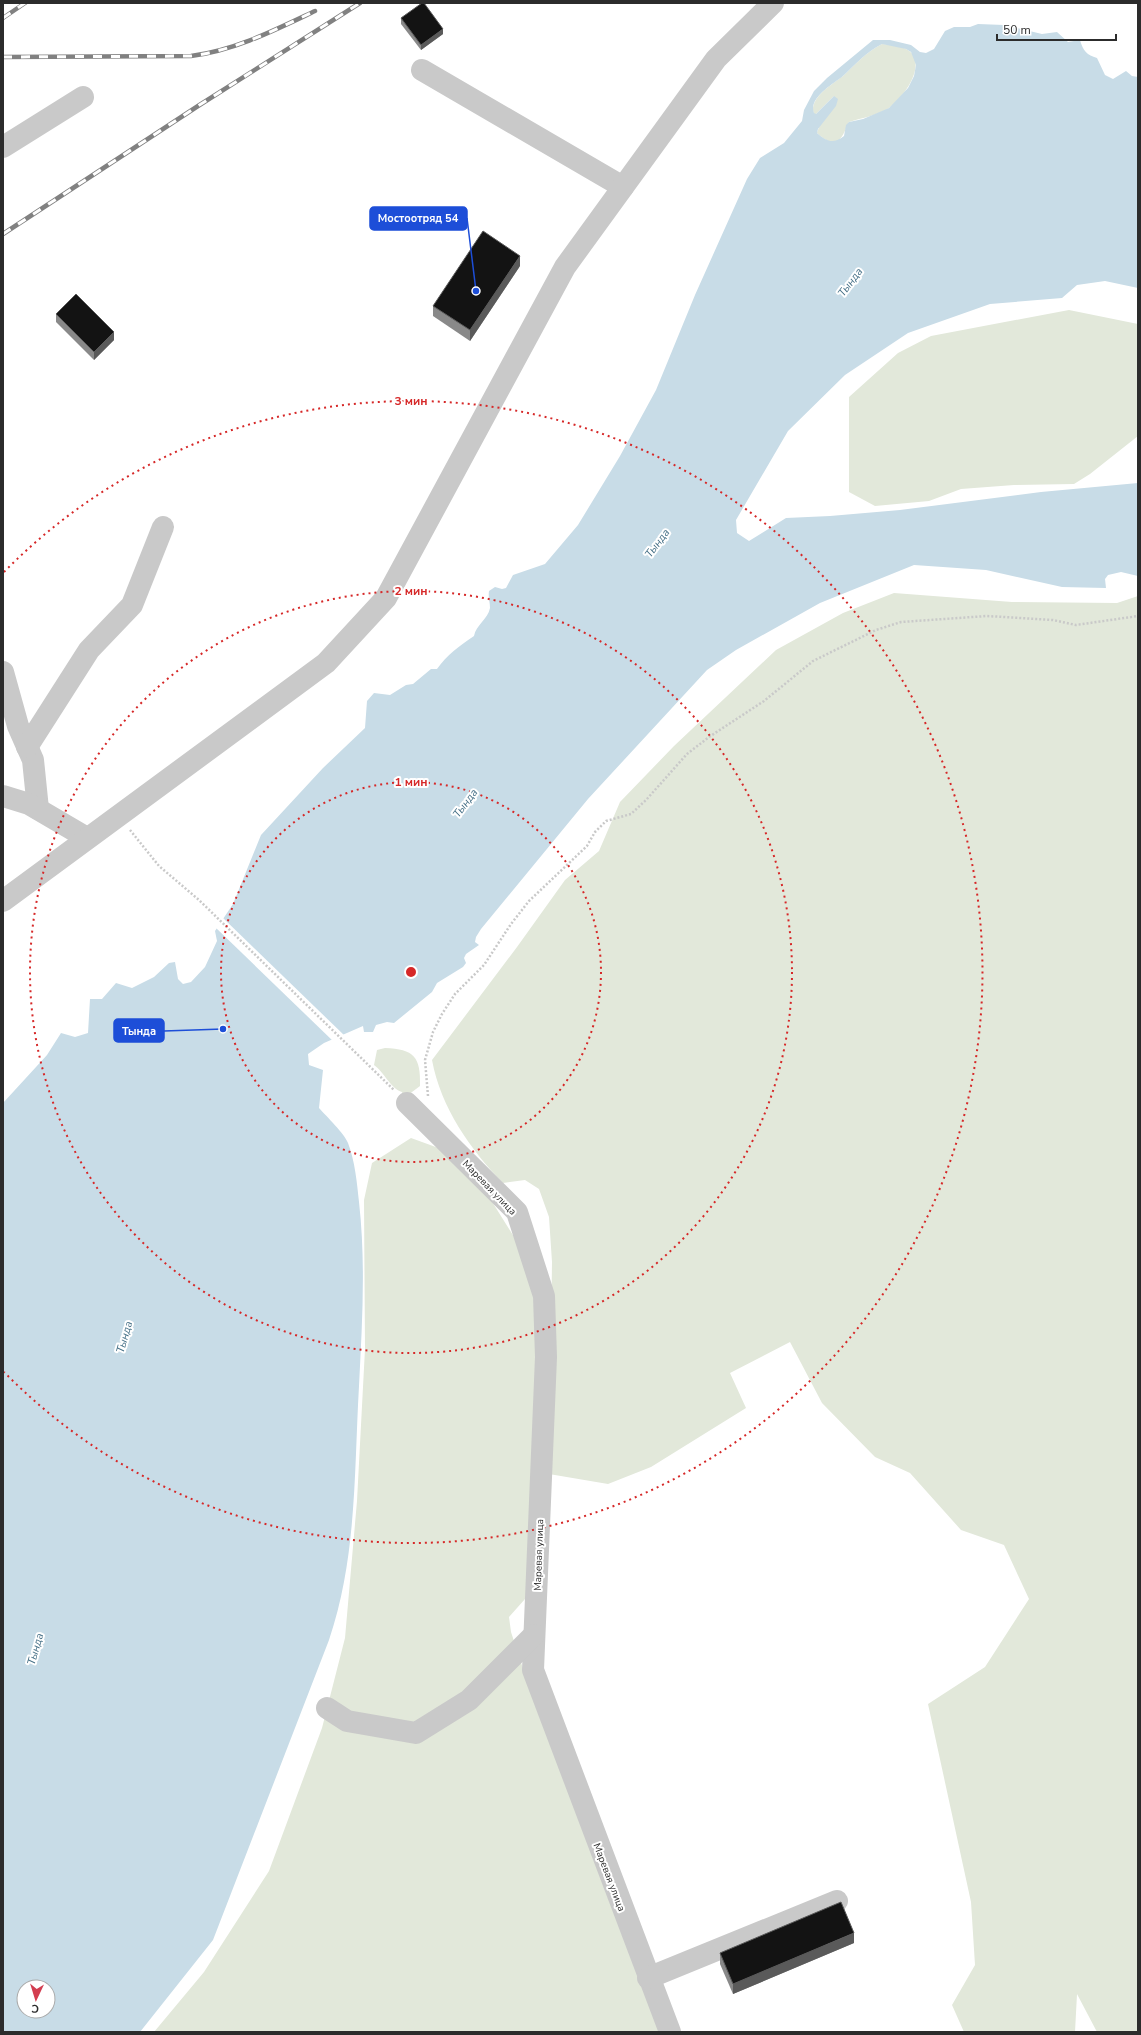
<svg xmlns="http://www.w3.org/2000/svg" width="1141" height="2035" font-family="'Nunito Sans',sans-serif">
<rect width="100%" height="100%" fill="#fff"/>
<g fill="#e2e8da">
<path d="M882,44C890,45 899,45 906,49C930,61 904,98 889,108C878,115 862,118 849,122C841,140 837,151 817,133C818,128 831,104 834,96L816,114H814C808,98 833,84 843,76C856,64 866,52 882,44Z"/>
<polygon points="1069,310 1138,324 1138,436 1090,474 1074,484 1014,485 961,489 929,501 875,506 849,492 849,397 898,353 931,336"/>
<path d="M894,593L1012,602L1117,603L1138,596V2032H1097L1077,1994L1075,2032H964L952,2005L975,1965L971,1902L928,1704L985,1667L1029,1599L1004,1545L961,1530L910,1473L875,1457L822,1403L790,1342L730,1373L746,1408L651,1467L608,1484L549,1474L552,1262L549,1217L539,1189L525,1180L503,1183C470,1149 441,1108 432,1060L517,947L565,880L599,851L620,802L674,746L776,650L843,613Z"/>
<path d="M385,1048C414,1049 421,1057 420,1086L408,1095L403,1096L402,1092C391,1089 384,1072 374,1065L377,1050Z"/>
<polygon points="411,1138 444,1150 476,1176 516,1240 538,1293 530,1575 525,1599 509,1617 511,1632 534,1702 663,2032 154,2032 204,1972 269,1871 322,1728 345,1638 357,1501 365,1349 364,1200 372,1163"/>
</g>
<path fill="#c8dce7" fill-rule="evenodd" d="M978,24L1004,25L1042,34L1057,32L1068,42L1080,40C1083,51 1087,55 1097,58L1105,75L1113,79L1126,71L1132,76L1138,77V288L1105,281L1077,285L1062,298L990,304L908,333L845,375L788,431L736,520L737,533L749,541L786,518L830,516L900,510L1041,492L1138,483V576L1121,572L1108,575L1105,579L1106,588L1062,587L986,570L914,565L820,603L736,650L707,670L588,799L481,929L476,937L475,942L479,945L466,954L464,958L466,963L463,967L437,983L432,992L394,1023L387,1022L376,1025L373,1032H364L363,1026L324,1043L308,1054L309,1065L323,1070L319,1108C327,1117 344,1133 348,1143C355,1161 357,1183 359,1202C366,1264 362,1325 359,1386C354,1473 357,1557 329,1640L213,1940L140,2032H3V1103L47,1055L61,1033L75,1037L88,1033L90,999H102L116,983L132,988L154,977L169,963L175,962L178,979L183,984L191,982L205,967L217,941L215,931L233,904L261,835L323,768L365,728L367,701L374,693L390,695L406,685L413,684L431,669H437C447,655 459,646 474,636C476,625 488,619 490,608C490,602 488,597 489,591L495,587L502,589L506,588L513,575L545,564L578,525L620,456L656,390L695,295L747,179L760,158L784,143L802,121L804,110L814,91L827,78L873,40H890L911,45L920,52L926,53L934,49L945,31L954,27H970ZM882,44L906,49L911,52L916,65L914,76L908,88L889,108L863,119L849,122L846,125L844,136C834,144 827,142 817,133L818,129L836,106L838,99L834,96L816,114L814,113C808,98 833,84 843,76C856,64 866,52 882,44ZM24,1987H48V2011H24Z"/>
<polygon fill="#fff" points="222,917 346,1037 334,1042 215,927"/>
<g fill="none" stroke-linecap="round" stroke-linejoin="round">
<g stroke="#c9c9c9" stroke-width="2.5" stroke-dasharray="2 2" stroke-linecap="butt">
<polyline points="130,830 159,866 199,900 394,1090"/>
<polyline points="428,1096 425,1060 433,1032 442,1014 455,994 484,965 511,924 529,901 587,846 595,832 606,821 631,814 646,800 687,754 709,737 764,701 813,661 876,630 901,622 987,616 1053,620 1076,625 1138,616"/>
</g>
<g stroke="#c9c9c9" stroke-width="22">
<polyline points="422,70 623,187"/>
<polyline points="3,147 83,97"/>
<polyline points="3,672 18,726 33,760 38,809"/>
<polyline points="27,747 89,650 132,605 163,527"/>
<polyline points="3,796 29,804 87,838"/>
<polyline points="3,901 326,663 386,598 565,267 716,59 773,3"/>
<polyline points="407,1103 517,1212 544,1296 546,1357 533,1670 670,2032"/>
<polyline points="327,1708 347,1721 416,1733 469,1700 534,1635"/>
<polyline points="648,1978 837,1901"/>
</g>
<defs>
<g id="rail">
<polyline points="3,18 25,3"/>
<path d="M3,57L191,56C236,50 275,30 315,11"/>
<polyline points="3,234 198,106 360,3"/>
</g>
</defs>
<use href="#rail" stroke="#818181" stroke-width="4.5"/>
<use href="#rail" stroke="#fff" stroke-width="3" stroke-dasharray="9" stroke-linecap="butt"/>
</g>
<g fill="#898989">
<polygon points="401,18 443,34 421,50 401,24"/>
<polygon points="520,266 470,341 433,316 433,306"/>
<polygon points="56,314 114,340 94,360 56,322"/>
<polygon points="854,1943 733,1994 720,1964 720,1953"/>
</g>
<g fill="#5a5a5a">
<polygon points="443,29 443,34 421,50 421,45"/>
<polygon points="520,256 520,266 470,341 470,330"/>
<polygon points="114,332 114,340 94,360 94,352"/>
<polygon points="854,1933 854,1943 733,1994 733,1984"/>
</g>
<g fill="#131313" stroke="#5a5a5a">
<polygon points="422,3 424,3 443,29 421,45 401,18"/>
<polygon points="483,231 520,256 470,330 433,306"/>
<polygon points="76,294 114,332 94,352 56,314"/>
<polygon points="841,1902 854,1933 733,1984 720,1953"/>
</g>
<g fill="none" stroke="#d62828" stroke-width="2" stroke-dasharray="2 4">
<circle cx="411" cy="972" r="190"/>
<circle cx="411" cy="972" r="381"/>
<path d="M4 572A571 571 0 1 1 4 1372"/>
</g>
<g text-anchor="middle" stroke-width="4" stroke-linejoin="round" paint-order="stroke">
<g font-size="10" fill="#2c2c2c" stroke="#fff">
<text transform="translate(490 1187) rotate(46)" y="4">Маревая улица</text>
<text transform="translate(538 1555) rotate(-88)" y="4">Маревая улица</text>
<text transform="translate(610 1877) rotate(69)" y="4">Маревая улица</text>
</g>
<g font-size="11" font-style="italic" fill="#436e85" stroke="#fff">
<text transform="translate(850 282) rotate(-53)" y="4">Тында</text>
<text transform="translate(657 543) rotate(-53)" y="4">Тында</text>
<text transform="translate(465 803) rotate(-53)" y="4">Тында</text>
<text transform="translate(124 1337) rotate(-74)" y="4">Тында</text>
<text transform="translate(35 1649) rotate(-74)" y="4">Тында</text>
</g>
</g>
<circle cx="411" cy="972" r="6" fill="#d62828" stroke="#fff" stroke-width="2"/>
<g font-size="12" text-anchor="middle" font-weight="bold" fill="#d62828" stroke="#fff" stroke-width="4" stroke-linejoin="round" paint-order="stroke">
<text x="411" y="405">3 мин</text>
<text x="411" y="595">2 мин</text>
<text x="411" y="786">1 мин</text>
</g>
<path fill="none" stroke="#1d4ed8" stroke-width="1.5" d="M476 291L467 218M223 1029L164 1031"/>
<g fill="#1d4ed8" stroke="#fff" stroke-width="1.5">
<circle cx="476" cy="291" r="4"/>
<circle cx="223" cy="1029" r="4"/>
</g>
<g fill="#1d4ed8" stroke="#1d4ed8" stroke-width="1.5">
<rect x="370" y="207" width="97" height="23" rx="4"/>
<rect x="114" y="1019" width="50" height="23" rx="4"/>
</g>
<g font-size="11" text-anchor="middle" font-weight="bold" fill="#fff">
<text x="418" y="222">Мостоотряд 54</text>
<text x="139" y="1035">Тында</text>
</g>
<rect width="1141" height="2035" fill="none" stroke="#2c2c2c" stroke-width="8"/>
<g transform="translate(36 1999) rotate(184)"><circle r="19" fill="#ffffff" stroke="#ababab"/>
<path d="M0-3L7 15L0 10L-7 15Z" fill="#d33e50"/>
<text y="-6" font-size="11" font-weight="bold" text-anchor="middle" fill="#2c2c2c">С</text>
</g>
<path d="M997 34v6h119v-6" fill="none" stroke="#2c2c2c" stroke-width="2"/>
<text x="1003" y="34" font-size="12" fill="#2c2c2c" stroke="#ffffff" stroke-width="3" paint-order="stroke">50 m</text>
</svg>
